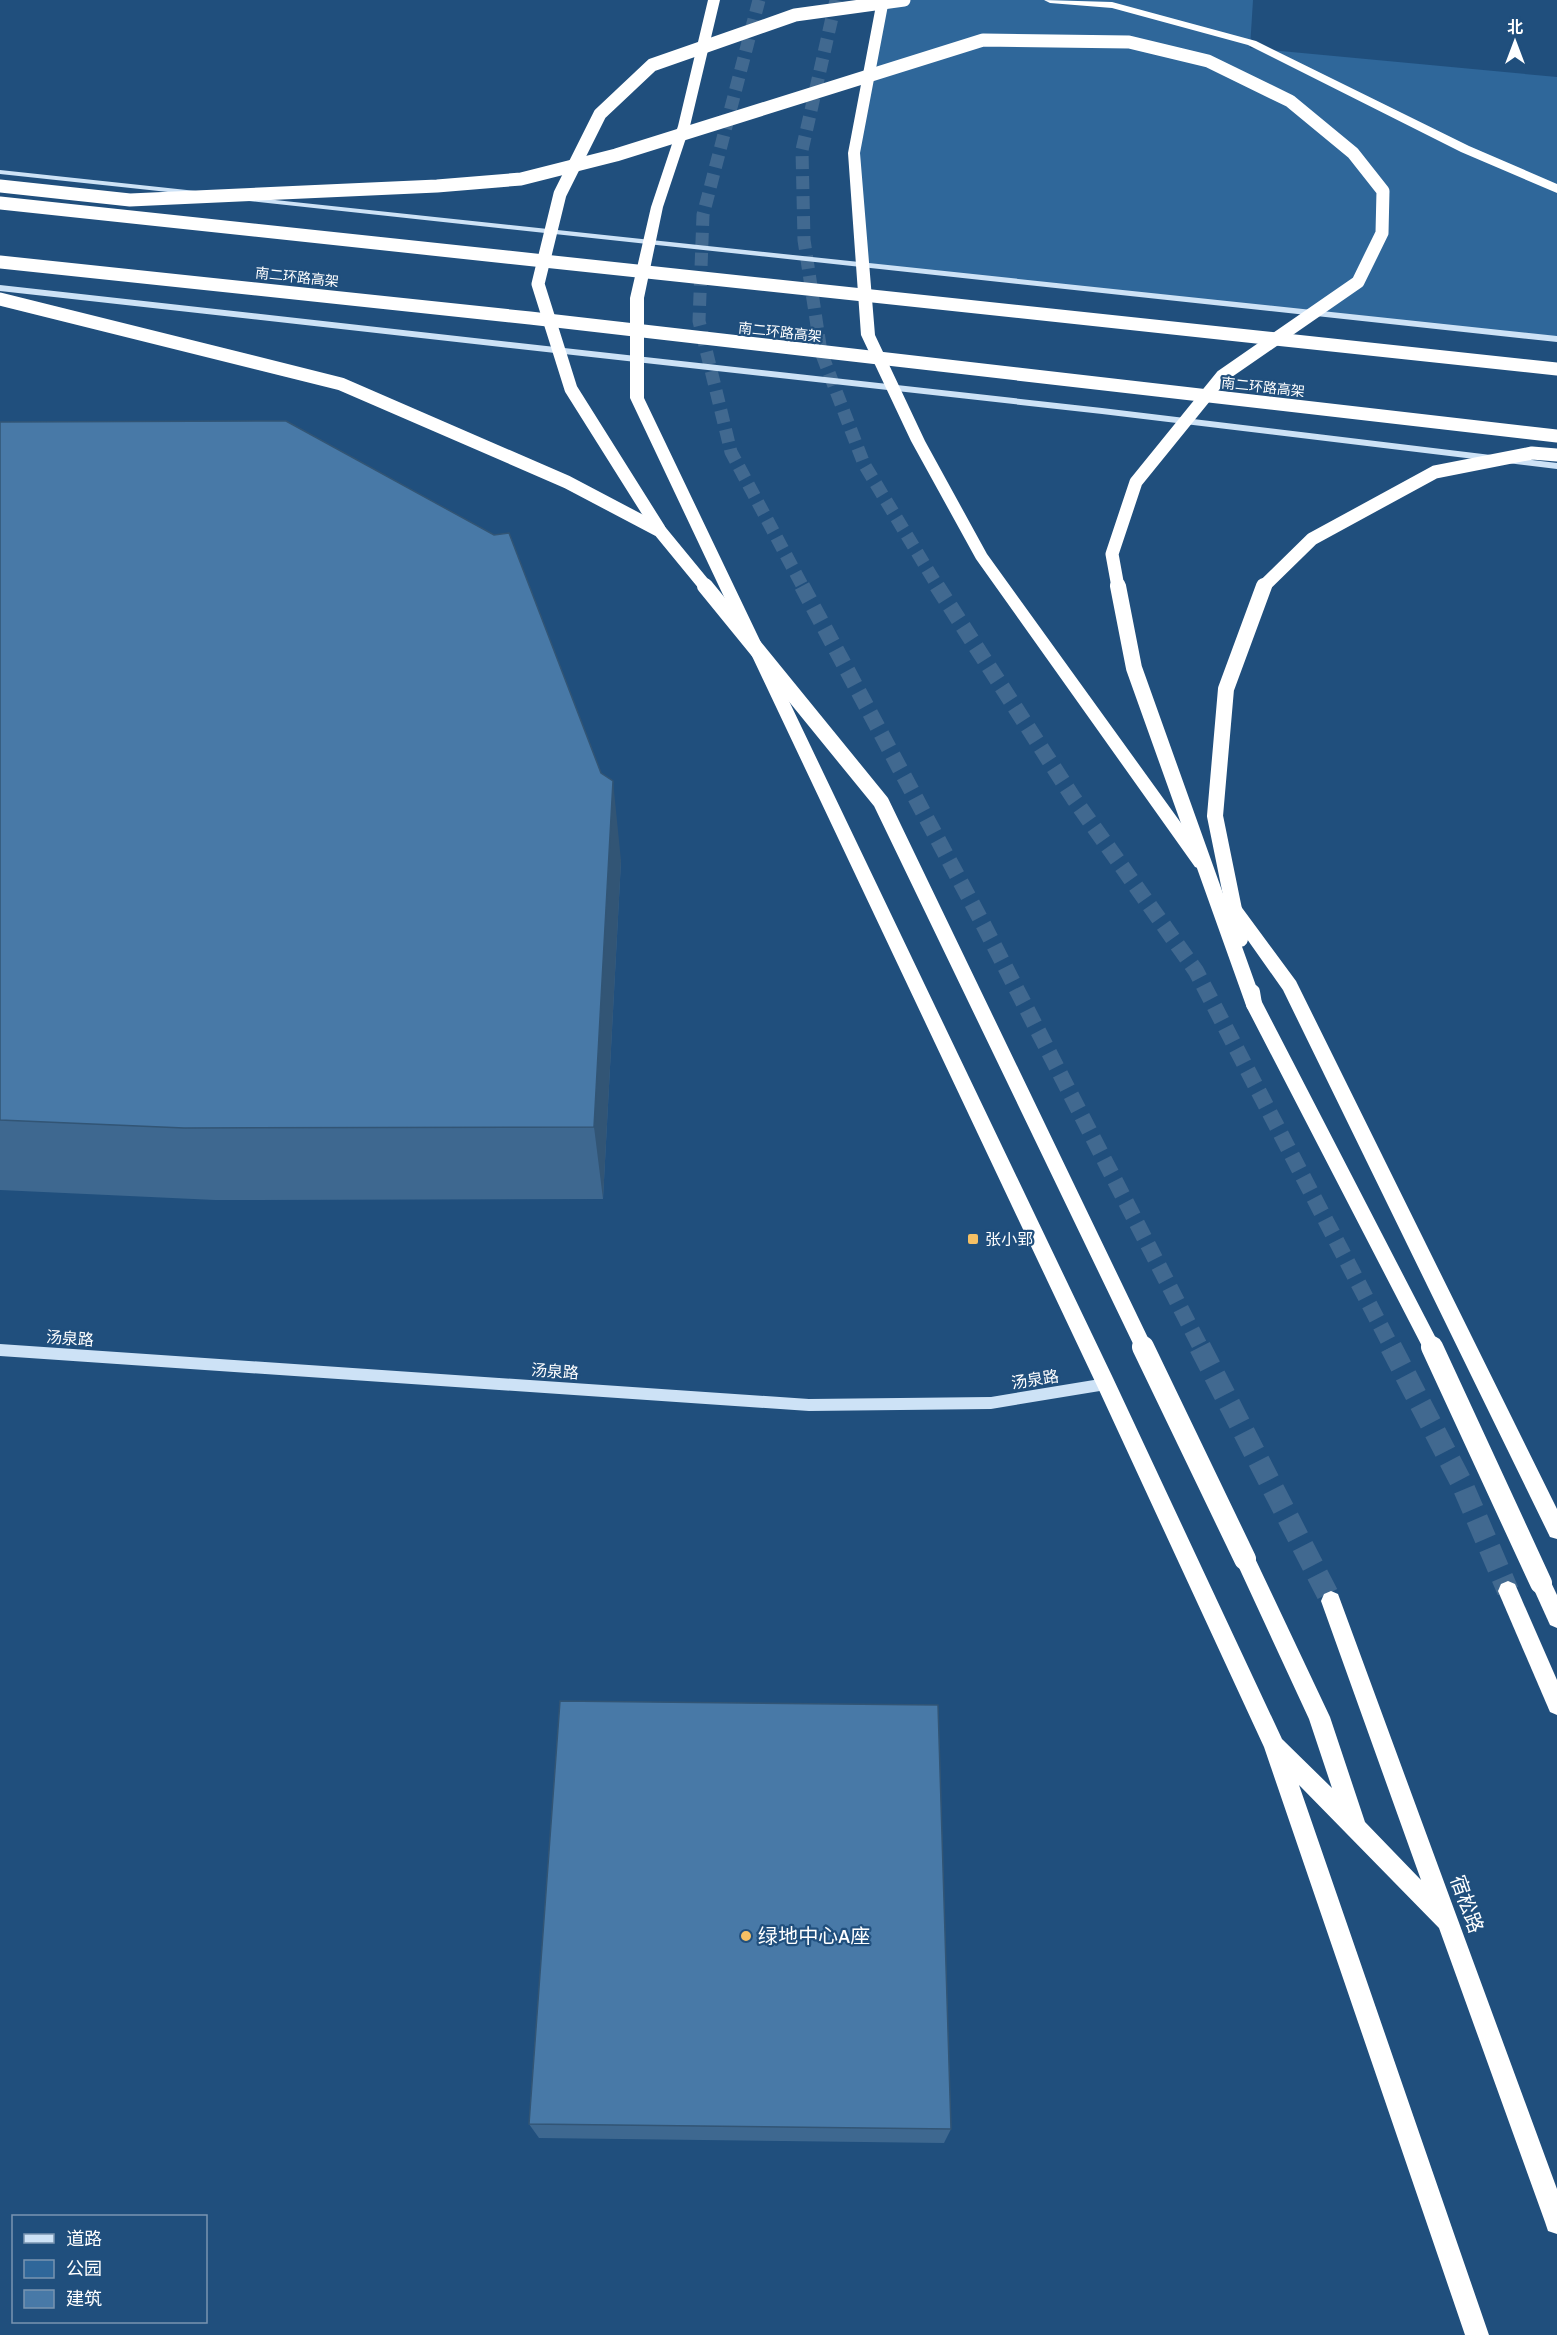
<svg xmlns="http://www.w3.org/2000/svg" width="1557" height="2335" font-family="Signika,'Noto Sans SC',sans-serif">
<rect width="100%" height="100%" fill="#204f7d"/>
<polygon fill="#2f679a" points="883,0 1253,0 1250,48 1557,77 1557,339 863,264 854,153"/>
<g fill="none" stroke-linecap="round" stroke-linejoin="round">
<g stroke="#416990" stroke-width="13" stroke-dasharray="13 7" stroke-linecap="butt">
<polyline points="759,0 703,215 699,321 731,452 803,587"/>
<polyline points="836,0 802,150 804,240 821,352 864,464 938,587"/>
</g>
<g stroke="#416990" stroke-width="16" stroke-dasharray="16 8" stroke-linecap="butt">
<polyline points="802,586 982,922 1201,1348"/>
<polyline points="937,586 1074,799 1196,971 1392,1348"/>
</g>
<g stroke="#416990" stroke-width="22" stroke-dasharray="22 10" stroke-linecap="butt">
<polyline points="1200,1347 1331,1601"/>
<polyline points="1391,1347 1462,1484 1508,1591"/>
</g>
<g fill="#cde2f6" fill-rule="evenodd">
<polygon points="0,170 196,191 200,193 196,195 0,174"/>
<polygon points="246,197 1557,336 1557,342 249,201 246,201"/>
<polygon points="0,285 1102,408 1557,463 1557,469 1102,414 0,291"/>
<polygon points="0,1344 809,1399 991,1397 1106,1378 1111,1380 1112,1384 1111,1388 1106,1390 991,1409 809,1411 0,1356"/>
</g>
<g fill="#fff" fill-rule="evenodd">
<polygon points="708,0 720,0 690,126 663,207 644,298 644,398 1113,1378 1282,1739 1332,1788 1309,1719 1235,1559 1238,1552 1245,1549 1252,1552 1330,1717 1365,1822 1421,1880 1321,1601 1324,1594 1331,1591 1338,1594 1557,2189 1557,2234 1548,2231 1545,2222 1439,1928 1299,1785 1489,2335 1465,2335 1264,1747 1099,1390 630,398 630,298 651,207 678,126"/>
<polygon points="877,0 889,0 860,153 875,335 925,441 987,554 1207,859 1209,863 1207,867 1201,869 1195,867 976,559 911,441 861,335 848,153"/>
<polygon points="1044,0 1112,2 1256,41 1469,146 1557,184 1557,193 1461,152 1248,45 1112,8 1050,3"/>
<polygon points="1231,899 1237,901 1296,981 1557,1509 1557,1539 1550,1537 1283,990 1223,905 1225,901"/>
<polygon points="1541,1573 1548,1576 1557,1595 1557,1628 1550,1625 1531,1583 1534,1576"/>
<polygon points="1508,1581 1515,1584 1557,1680 1557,1715 1550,1712 1498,1591 1501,1584"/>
</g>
<g stroke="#fff" stroke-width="13">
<polyline points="0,186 130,200 437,186 521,179 616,155 983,40 1129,42 1208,61 1290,101 1353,153 1383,191 1382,233 1358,282 1222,376 1136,482 1112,554 1118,587"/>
<polyline points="0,203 1557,369"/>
<polyline points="0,262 530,318 1557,436"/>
<polyline points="0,299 341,384 567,482 660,531 706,587"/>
<polyline points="659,529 571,389 538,284 560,194 600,114 652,65 795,15 904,0"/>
<polyline points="1263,587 1312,539 1435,472 1532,453 1557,455"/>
</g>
<g stroke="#fff" stroke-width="16">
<polyline points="705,586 881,802 1144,1348"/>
<polyline points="1118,586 1134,668 1254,1004"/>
<polyline points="1240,939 1215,816 1226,689 1264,586"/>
<polyline points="1252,992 1254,1004 1432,1348"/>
</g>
<g stroke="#fff" stroke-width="22">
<polyline points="1143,1347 1245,1559"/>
<polyline points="1432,1347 1541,1583"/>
</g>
</g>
<g fill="#3e6890">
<polygon points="0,422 494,535 621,861 603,1199 215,1200 0,1190"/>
<polygon points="529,2124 951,2129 944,2143 539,2138"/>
</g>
<polygon fill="#325575" points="613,781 621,861 603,1199 594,1127"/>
<g fill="#4879a7" stroke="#325575" stroke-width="1.5">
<polygon points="286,421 494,535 509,533 601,773 613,781 594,1127 184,1128 0,1120 0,422"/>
<polygon points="560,1701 938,1705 951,2129 529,2124"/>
</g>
<g fill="#f5c064" stroke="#204f7d" stroke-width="2">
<rect x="967" y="1233" width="12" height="12" rx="3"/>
<circle cx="746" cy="1936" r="6"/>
</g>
<g text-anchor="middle" stroke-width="4.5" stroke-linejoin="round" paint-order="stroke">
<g font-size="14" fill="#fff" stroke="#204f7d">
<text transform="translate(297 277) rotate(6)" y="5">南二环路高架</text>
<text transform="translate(780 332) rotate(6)" y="5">南二环路高架</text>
<text transform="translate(1263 387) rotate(6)" y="5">南二环路高架</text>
</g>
<g font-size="16" fill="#fff" stroke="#204f7d" text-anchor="start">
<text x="985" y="1245">张小郢</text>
</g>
<g font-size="16" fill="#fff" stroke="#204f7d">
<text transform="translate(70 1338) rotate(4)" y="6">汤泉路</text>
<text transform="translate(555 1371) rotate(4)" y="6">汤泉路</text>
<text transform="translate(1035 1379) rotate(-9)" y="6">汤泉路</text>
</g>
<g font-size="20" fill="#fff" stroke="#204f7d">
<text transform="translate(1467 1904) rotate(70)" y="7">宿松路</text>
</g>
<g font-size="20" fill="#fff" stroke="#204f7d" text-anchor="start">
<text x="758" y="1943">绿地中心A座</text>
</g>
</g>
<rect x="12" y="2215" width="195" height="108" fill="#204f7d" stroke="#7995b1" stroke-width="1.5"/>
<rect x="24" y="2234" width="30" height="9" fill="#cde2f6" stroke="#7995b1" stroke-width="1.5"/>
<text x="66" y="2245" font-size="18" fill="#ffffff">道路</text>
<rect x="24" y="2260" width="30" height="18" fill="#2f679a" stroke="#7995b1" stroke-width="1.5"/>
<text x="66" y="2275" font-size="18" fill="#ffffff">公园</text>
<rect x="24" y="2290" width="30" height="18" fill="#4879a7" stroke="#7995b1" stroke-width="1.5"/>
<text x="66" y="2305" font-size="18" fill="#ffffff">建筑</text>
<g transform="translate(1515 42)" stroke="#204f7d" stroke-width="4.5" paint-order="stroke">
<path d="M0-4.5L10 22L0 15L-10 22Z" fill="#ffffff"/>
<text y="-9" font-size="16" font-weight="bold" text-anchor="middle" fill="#ffffff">北</text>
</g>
</svg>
